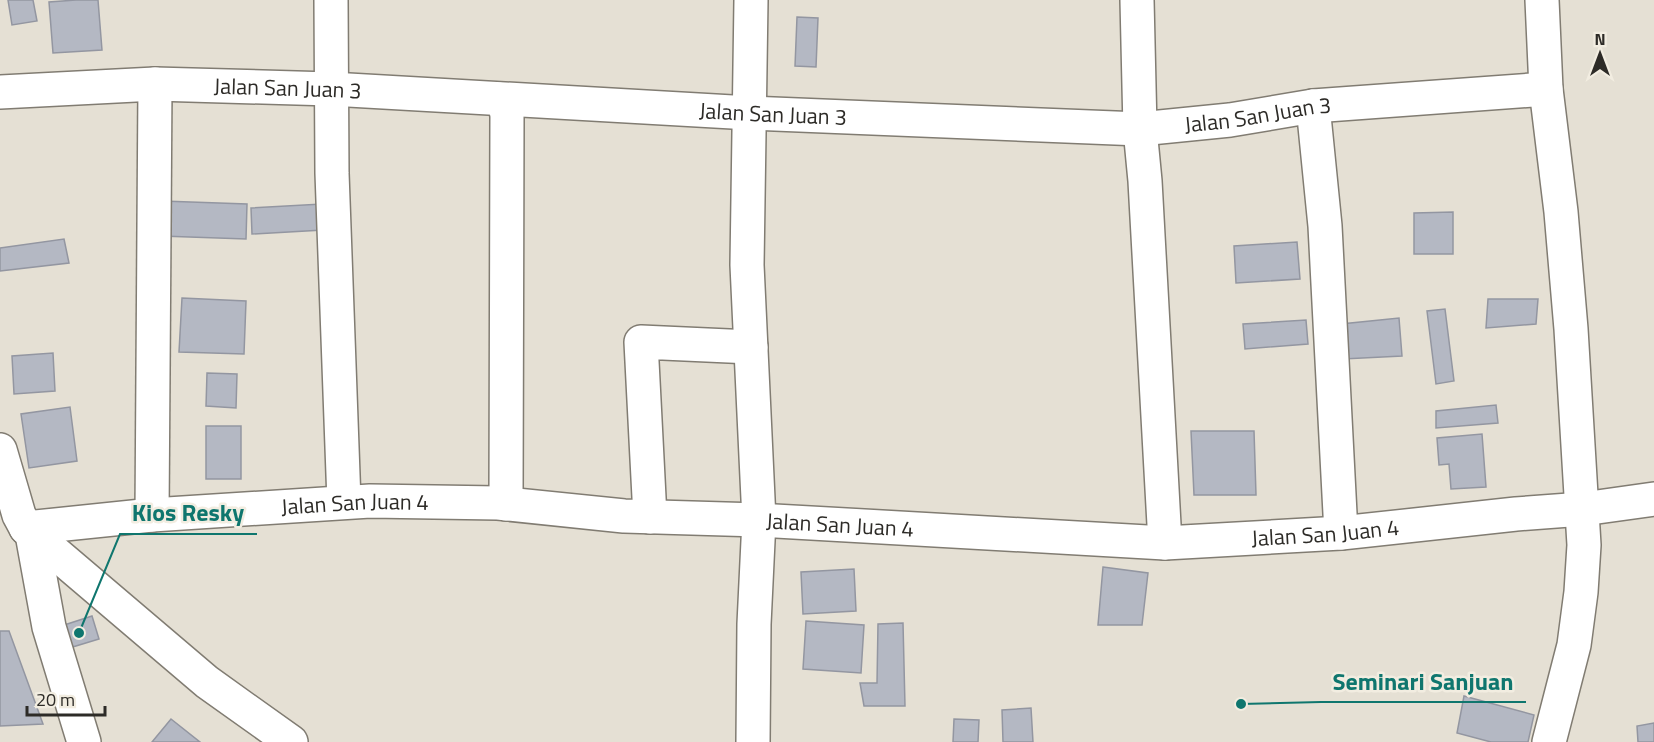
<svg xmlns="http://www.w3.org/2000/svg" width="1654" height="742" font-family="'Titillium Web',sans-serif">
<rect width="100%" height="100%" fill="#e5e0d4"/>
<g fill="#b4b8c3" stroke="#9396a1" stroke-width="1.5">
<polygon points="8,0 33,0 37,21 12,25"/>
<polygon points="76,0 98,0 102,50 53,53 49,2"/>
<polygon points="797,17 818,18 816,67 795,66"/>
<polygon points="162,201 247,204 246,239 161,236"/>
<polygon points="322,204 323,230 252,234 251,208"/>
<polygon points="1453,212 1453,254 1414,254 1414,213"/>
<polygon points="64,239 69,263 0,271 0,248"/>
<polygon points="1297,242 1300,279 1236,283 1234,246"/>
<polygon points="182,298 246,301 244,354 179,352"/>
<polygon points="1488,299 1538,299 1536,324 1486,328"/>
<polygon points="1445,309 1454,381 1436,384 1427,311"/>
<polygon points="1399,318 1402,356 1343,359 1341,324"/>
<polygon points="1306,320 1308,344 1245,349 1243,324"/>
<polygon points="53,353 55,391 14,394 12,356"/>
<polygon points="207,373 237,374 236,408 206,406"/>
<polygon points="1496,405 1498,423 1436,428 1436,411"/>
<polygon points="70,407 77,461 29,468 21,414"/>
<rect x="206" y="426" width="35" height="53"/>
<polygon points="1191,431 1254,431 1256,495 1194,495"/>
<polygon points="1482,434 1486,487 1451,489 1449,464 1439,465 1437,438"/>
<polygon points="1103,567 1148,573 1142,625 1098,625"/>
<polygon points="854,569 856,611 803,614 801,572"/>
<polygon points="92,616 99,639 66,649 58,627"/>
<polygon points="806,621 864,625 861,673 803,669"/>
<polygon points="903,623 905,706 864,706 860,683 877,683 878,624"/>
<polygon points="0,631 9,631 43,724 0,726"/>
<polygon points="1464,696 1534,715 1528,742 1491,742 1457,733"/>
<polygon points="1031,708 1033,742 1003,742 1002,710"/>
<polygon points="171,719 200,742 152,742"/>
<polygon points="954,719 979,720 978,742 953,742"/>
<polygon points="1654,723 1654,742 1638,742 1637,726"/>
</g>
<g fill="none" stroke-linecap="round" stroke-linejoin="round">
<defs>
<g id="minor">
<polyline points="331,0 332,173 344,502"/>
<polyline points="751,0 747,265 759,520 754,624 753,742"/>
<polyline points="1137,0 1140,129 1145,181 1165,543"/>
<polyline points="1542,0 1546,89 1561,212 1571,329 1584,545 1581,592 1574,645 1549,742"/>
<path id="s1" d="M0,92L155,84L331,89L750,113L1140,129L1230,120L1313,106L1546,89"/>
<polyline points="498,99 505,106 507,115 506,504"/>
<polyline points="1313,106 1325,226 1341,533"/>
<polyline points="0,450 19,515 26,528 207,682 291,742"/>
<polyline points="152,515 155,84"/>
<polyline points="650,517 641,342 751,347"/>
<path id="s2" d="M26,528L152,515L370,501L498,503L624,516L759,520L1165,543L1341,533L1516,514L1583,509L1654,499"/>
<polyline points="32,534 49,627 84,742"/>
</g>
</defs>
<use href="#minor" stroke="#817c72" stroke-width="36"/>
<use href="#minor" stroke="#fff" stroke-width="33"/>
</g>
<g text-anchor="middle" stroke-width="5" stroke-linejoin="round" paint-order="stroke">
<g font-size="22" fill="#2d2b27" stroke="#f2ede1">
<text dy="8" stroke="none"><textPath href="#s1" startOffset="288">Jalan San Juan 3</textPath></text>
<text dy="8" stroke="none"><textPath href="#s1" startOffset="774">Jalan San Juan 3</textPath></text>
<text dy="8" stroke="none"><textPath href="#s1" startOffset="1260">Jalan San Juan 3</textPath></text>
<text dy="8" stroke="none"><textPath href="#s2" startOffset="330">Jalan San Juan 4</textPath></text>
<text dy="8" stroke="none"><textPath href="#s2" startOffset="816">Jalan San Juan 4</textPath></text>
<text dy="8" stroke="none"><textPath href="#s2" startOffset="1302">Jalan San Juan 4</textPath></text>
</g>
</g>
<path fill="none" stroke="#0f766e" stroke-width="2" d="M79 633L120 534H257M1241 704L1321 702H1526"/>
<g fill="#0f766e" stroke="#f2ede1" stroke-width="2">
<circle cx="79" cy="633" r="6"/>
<circle cx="1241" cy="704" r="6"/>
</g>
<g font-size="24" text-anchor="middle" font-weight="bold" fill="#0f766e" stroke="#f2ede1" stroke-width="5" stroke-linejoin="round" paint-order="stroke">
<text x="188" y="521">Kios Resky</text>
<text x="1423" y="690">Seminari Sanjuan</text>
</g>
<g transform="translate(1600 54)" stroke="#f2ede1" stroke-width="4.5" paint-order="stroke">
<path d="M0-4.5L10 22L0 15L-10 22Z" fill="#2d2b27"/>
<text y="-9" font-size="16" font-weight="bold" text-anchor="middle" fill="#2d2b27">N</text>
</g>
<path d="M27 706v9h78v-9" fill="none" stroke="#2d2b27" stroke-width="3"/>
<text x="36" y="706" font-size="18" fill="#2d2b27" stroke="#f2ede1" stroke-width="4.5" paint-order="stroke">20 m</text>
</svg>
